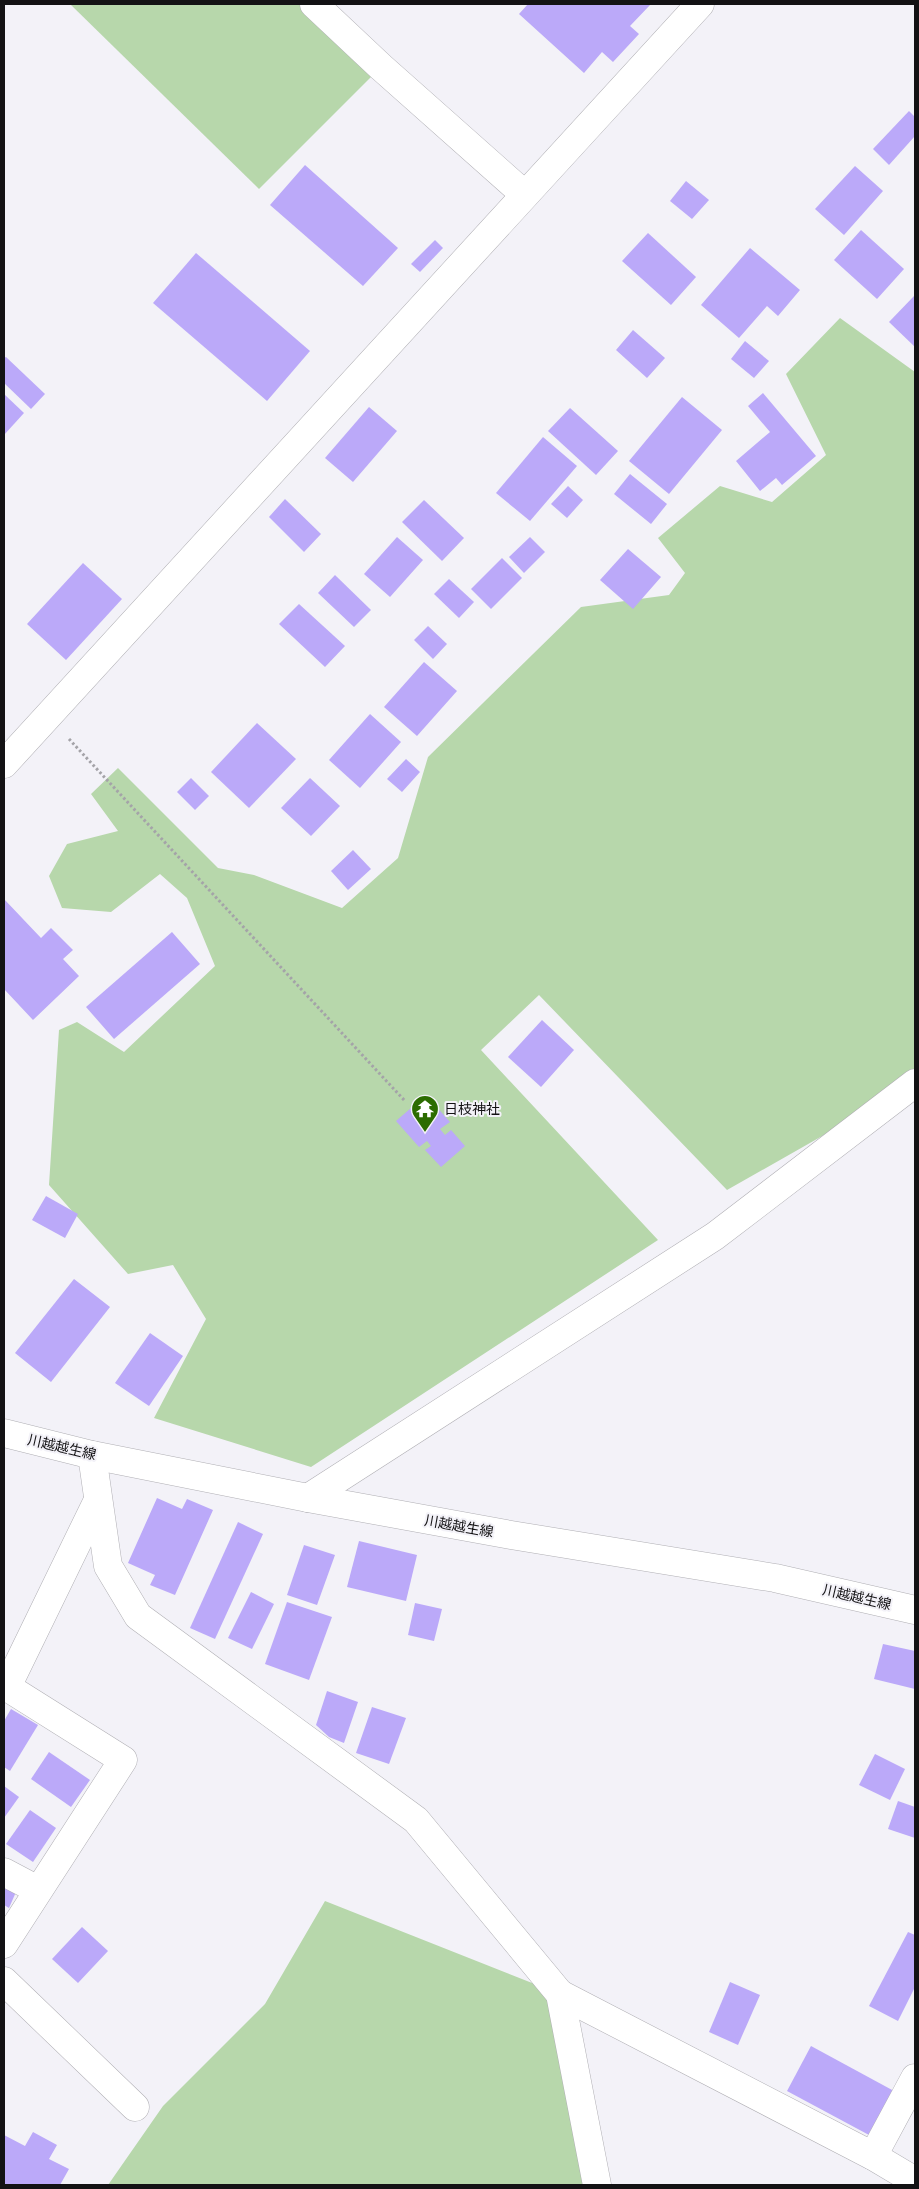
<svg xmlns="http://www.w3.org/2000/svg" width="919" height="2189" font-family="Mulish,'Noto Sans JP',sans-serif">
<rect width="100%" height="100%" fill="#f3f2f8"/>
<g fill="#b7d7ab">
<polygon points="70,4 314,4 381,67 259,189"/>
<polygon points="840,318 915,372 915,1068 838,1127 727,1190 539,995 481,1050 658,1240 311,1467 154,1418 206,1319 173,1265 128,1274 49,1185 59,1030 77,1022 124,1052 215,966 187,898 160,874 111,912 62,908 49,876 67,844 118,831 91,794 118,768 218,868 254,875 342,908 398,858 428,757 581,607 669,595 685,573 658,538 720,486 772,502 826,455 786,374"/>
<polygon points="325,1901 560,1994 597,2185 108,2185 163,2106 265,2004"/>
</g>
<g fill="#bba9f9">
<polygon points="528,4 651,4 630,26 639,34 613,62 602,52 584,73 519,14"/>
<polygon points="909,111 915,117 915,136 889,165 873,149"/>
<polygon points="305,165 398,248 363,286 270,205"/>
<polygon points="855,166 883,191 844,235 815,209"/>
<polygon points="686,181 709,200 692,219 670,201"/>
<polygon points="861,230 904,269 877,299 834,260"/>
<polygon points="648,233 696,277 671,305 622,261"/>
<polygon points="435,240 443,248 420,272 411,264"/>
<polygon points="750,248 800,290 778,316 767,306 739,338 701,305"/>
<polygon points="196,253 310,351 267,401 153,303"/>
<polygon points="915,295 915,347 889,322"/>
<polygon points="633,330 665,358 647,378 616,350"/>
<polygon points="745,341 769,361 754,378 731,359"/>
<polygon points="6,357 45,394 31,409 4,383 4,358"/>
<polygon points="763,393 816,456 782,485 776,478 760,491 736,461 770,432 748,406"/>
<polygon points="4,394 24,413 4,435"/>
<polygon points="682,397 722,430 669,494 629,461"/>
<polygon points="369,407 397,431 353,482 325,458"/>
<polygon points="570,408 618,451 596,475 548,431"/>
<polygon points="543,437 577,466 530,521 496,493"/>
<polygon points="630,474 667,504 651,524 614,494"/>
<polygon points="568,486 583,500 567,518 551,504"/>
<polygon points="285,499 321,534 304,552 269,517"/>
<polygon points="424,500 464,538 442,561 402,522"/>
<polygon points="397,537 423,560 390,597 364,574"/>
<polygon points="530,537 545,552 524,573 509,557"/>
<polygon points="628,549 661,577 633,609 600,580"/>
<polygon points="502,558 522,578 491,609 471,589"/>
<polygon points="83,563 122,599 66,660 27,624"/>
<polygon points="335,575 371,610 354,627 318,593"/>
<polygon points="449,579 474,602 459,618 434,594"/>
<polygon points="299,604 345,646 325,667 279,624"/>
<polygon points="428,626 447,644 433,659 414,640"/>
<polygon points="424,662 457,691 417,736 384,707"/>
<polygon points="370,714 401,742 360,788 329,760"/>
<polygon points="257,723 296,759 249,808 211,772"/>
<polygon points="406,759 420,772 402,792 387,779"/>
<polygon points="191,778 209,796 195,810 177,792"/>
<polygon points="310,778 340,806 311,836 281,808"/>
<polygon points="353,850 371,869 348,890 331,871"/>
<polygon points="4,899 41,938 51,928 73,950 63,959 79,976 33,1020 4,989"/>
<polygon points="172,932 200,964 114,1039 86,1007"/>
<polygon points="542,1020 574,1050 541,1087 508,1057"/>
<polygon points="426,1095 450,1122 440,1129 445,1135 451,1130 465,1146 441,1167 425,1150 431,1146 427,1141 419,1147 396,1121"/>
<polygon points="46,1196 78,1214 65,1238 32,1220"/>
<polygon points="74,1279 110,1307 51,1382 15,1353"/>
<polygon points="150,1333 183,1356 149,1406 115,1383"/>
<polygon points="157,1498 182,1509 187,1499 213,1510 175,1595 150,1585 155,1575 128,1563"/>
<polygon points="238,1522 263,1534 215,1639 190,1628"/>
<polygon points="359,1541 417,1555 406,1601 347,1587"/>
<polygon points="304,1545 335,1555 317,1605 287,1595"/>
<polygon points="251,1592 274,1604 252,1649 228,1638"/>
<polygon points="287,1602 332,1617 309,1680 265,1664"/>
<polygon points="415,1603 442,1609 434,1641 408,1635"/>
<polygon points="883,1644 915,1651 915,1689 874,1679"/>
<polygon points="327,1691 358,1702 344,1743 329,1737 316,1725"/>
<polygon points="372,1707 406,1718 389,1764 356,1753"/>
<polygon points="11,1709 38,1725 10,1771 4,1767 4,1721"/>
<polygon points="49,1752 90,1780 71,1807 31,1779"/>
<polygon points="875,1754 905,1769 890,1800 859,1785"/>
<polygon points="4,1786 19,1797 4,1818"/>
<polygon points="898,1801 915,1807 915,1838 888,1829"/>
<polygon points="30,1810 56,1828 33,1862 6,1844"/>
<polygon points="4,1886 16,1892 9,1908 4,1905"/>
<polygon points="82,1927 108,1951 78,1983 52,1959"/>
<polygon points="908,1932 915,1935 915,1987 898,2021 869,2006"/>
<polygon points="730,1982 760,1995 738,2045 709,2032"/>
<polygon points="811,2046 894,2091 869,2135 787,2091"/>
<polygon points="33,2132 57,2145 49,2159 69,2169 60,2185 4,2184 4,2135 25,2146"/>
</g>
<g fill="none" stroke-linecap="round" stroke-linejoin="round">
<defs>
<g id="street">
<polyline points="314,4 381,67 524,194"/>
<polyline points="92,1455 108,1566 138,1616 416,1820 560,1994 597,2185"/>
<polyline points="308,1498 715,1236 915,1083"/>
<polyline points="4,1872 38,1890"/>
<polyline points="4,1944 123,1760 7,1687 97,1502"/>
<polyline points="4,1981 135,2107"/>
<polyline points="560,1994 873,2156 915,2181"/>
<polyline points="873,2156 915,2078"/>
</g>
<g id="secondary">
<polyline points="4,764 700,4"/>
<polyline points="4,1433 92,1455 308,1498 511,1535 775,1578 915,1610"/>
</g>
</defs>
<use href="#street" stroke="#b0afb4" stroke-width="29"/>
<use href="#secondary" stroke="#b0afb4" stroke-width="29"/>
<polyline stroke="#a4a3a8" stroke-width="3" stroke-dasharray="2.5 2.5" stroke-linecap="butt" points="69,739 405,1101"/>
<use href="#street" stroke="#fff" stroke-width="28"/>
<use href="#secondary" stroke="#fff" stroke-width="28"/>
</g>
<defs>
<symbol id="temple-pin" viewBox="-11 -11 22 30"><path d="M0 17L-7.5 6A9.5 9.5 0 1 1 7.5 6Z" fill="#2c6c00" stroke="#f3f2f8"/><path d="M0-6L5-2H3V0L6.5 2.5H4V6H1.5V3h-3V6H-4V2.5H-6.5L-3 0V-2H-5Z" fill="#fff"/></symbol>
</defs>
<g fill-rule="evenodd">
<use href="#temple-pin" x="409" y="1093" width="32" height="43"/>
</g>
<g text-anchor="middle" stroke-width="4" stroke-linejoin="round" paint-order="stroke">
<g font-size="14" fill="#131214" stroke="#f3f2f8" text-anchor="start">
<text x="444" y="1114">日枝神社</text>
</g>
<g font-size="14" fill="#131214" stroke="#f3f2f8">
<text transform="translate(62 1447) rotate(13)" y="5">川越越生線</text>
<text transform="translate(459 1526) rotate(10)" y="5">川越越生線</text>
<text transform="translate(857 1597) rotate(13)" y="5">川越越生線</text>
</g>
</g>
<rect width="919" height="2189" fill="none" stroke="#131214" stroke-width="10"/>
</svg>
